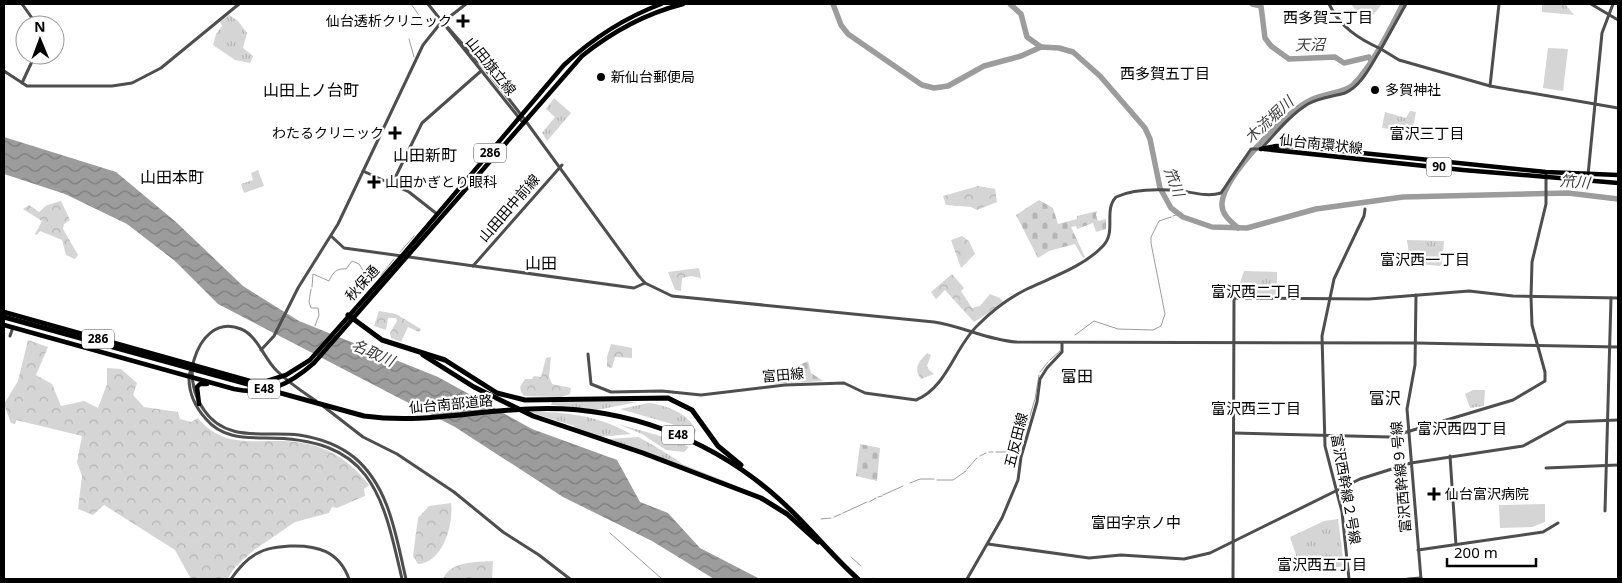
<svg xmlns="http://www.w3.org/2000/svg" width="1622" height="583" font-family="'Noto Sans','Noto Sans JP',sans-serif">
<defs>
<pattern id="grass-tufts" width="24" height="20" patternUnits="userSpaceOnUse" patternTransform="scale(1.25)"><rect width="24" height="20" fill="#d5d5d5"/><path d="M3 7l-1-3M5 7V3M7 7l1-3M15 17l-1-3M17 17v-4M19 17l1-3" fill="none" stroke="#b5b5b5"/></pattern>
<pattern id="forest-crowns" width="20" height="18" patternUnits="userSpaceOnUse" patternTransform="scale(1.25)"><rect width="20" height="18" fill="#d5d5d5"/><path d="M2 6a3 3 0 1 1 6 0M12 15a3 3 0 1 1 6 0" fill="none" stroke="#b5b5b5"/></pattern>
<pattern id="cemetery-stones" width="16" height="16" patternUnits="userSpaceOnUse" patternTransform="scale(1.25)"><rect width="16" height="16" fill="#d5d5d5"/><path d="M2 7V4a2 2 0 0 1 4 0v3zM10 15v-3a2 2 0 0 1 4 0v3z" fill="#b5b5b5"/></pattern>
<pattern id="water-waves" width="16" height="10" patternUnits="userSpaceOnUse" patternTransform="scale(1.25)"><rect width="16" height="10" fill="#9c9c9c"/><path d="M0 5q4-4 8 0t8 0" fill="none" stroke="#7d7d7d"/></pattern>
</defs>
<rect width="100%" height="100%" fill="#fff"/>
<g fill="url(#grass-tufts)">
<polygon points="1542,4 1565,4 1574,15 1542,12"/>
<polygon points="229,15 238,21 247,33 243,48 253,56 250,63 235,60 213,45 216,34 222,26 220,22"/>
<polygon points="554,98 571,113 547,141 542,133 555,117 546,109"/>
<polygon points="1410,111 1416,112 1412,132 1382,128 1385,112 1406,118"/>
<polygon points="258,170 264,186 244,193 241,184 253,180 251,173"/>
<polygon points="1407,240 1444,241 1442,264 1440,266 1410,263"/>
<polygon points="1244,271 1277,272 1277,296 1236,295"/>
<polygon points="1473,390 1485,390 1484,406 1470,408 1465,394"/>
<polygon points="615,400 637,402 597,410 551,405 552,402"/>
<path d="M649,403C668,406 686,412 696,430L693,438L672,424L620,409Z"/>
<path d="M529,412C564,411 601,416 631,434L599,437L575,430L574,426Z"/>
<polygon points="618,424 664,437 689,447 684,452 666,450 642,434"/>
<path d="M638,437C645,440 680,461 682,464L740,487L609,439Z"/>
<polygon points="1338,519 1344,566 1302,573 1290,537 1324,521"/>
</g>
<g fill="url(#forest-crowns)">
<polygon points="978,186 995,189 997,202 977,210 971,207 946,205 943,196"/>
<polygon points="61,201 70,220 64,224 63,229 78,255 75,259 66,255 62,240 40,231 37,235 35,234 42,221 23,209 29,205 39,212 47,205"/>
<polygon points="962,236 969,241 975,254 961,268 951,240"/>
<polygon points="699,268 701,278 691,276 682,278 681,291 675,290 668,272"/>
<polygon points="952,274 964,288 961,291 972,308 980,306 990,294 1000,298 1004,303 974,322 945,290 936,299 931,292"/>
<polygon points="379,311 396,314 421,329 419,332 408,327 401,342 391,338 390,333 397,321 396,318 388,318 386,330 374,326"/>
<path d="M28,340L48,347L36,375L52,384L61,406L84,401L98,408L107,384V368L121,369L137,383L133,395L144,407L178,412L180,419L191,422L198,418C226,453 265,436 302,443C330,447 352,463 369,485L364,489L365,496L337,508L332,507L329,513L295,522L254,550L236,566L227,579H191L175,550L104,505L93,515L78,509L82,476L77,462L82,436L16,420L15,424L11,423L4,404L18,381Z"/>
<polygon points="611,344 632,348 632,358 615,357 612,368 607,367 607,357"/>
<path d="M927,353L931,355L927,366L929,370L934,374L921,379C913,367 919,362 927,353Z"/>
<polygon points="551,357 549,377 552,384 571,388 570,394 561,397 524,396 521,392 520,387 525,379 532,379 534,376 541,377 546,358"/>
<path d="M451,503C454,523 443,563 418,564L413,556L418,518L429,506Z"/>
<path d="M493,561L492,579H443C451,561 475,562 493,561Z"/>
</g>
<g fill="url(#cemetery-stones)">
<polygon points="1039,200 1053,208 1058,224 1077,219 1077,216 1097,211 1096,215 1098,221 1106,219 1106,229 1096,232 1093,223 1077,229 1076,226 1071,227 1085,257 1083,258 1075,244 1049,251 1038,258 1016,215"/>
<polygon points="808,361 811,373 823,381 773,384 771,374 775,372 775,381 780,379 781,373"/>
<polygon points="860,444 880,448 877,481 856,476"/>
</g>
<g fill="#d5d5d5">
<polygon points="1351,4 1382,4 1370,19 1357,12"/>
<polygon points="1548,48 1568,49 1563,91 1543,88"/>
<polygon points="1545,504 1545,522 1532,527 1500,528 1499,505"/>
</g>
<polygon fill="url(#water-waves)" points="4,137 116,172 176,222 243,286 299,321 438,377 532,429 617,460 640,502 668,513 700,548 760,579 714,579 652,541 563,497 455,427 218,304 175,261 127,224 65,194 4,174"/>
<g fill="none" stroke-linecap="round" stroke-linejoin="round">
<g stroke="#9c9c9c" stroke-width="1">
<polyline points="411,4 421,18"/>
<polyline points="409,39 414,57"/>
<polyline points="1173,216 1179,214"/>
<polyline points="400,252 414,236"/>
<path d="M312,287L313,274L329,281C333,272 337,268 346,269L352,261L359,264L364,272L381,275L394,259"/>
<polyline points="311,289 309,302 311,308 318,308 319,315 315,326"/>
<polyline points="1075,335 1094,321 1118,329 1153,330 1161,326 1165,314 1151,243 1151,237 1159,221 1171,217"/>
<polyline points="1050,360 1060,351"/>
<polyline points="1040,372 1048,362"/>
<polyline points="1026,429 1035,399 1039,375"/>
<polyline points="989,452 993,452"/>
<polyline points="996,452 1010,452 1019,448 1025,432"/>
<polyline points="980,456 986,453"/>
<polyline points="967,469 977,458"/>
<polyline points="937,480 953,480 966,471"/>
<polyline points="910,483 920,479 934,479"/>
<polyline points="883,495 903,486"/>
<polyline points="878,497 882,496"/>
<polyline points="869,502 876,498"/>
<polyline points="843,513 867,502"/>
<polyline points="834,517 841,514"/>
<polyline points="821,519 831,518"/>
<polyline points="610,533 662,579"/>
<polyline points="851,557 861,566"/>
<polyline points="874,578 875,579"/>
</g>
<g stroke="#9c9c9c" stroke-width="5.5">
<polyline points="833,4 841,25 848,34 922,85 934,88 948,86 984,66 1021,56 1041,47 1059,48 1073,52 1100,76 1145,128 1150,139 1160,188 1171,208 1183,217 1212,227 1247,228 1316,209 1403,197 1568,193 1618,199"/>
<polyline points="1010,4 1021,14 1027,37 1041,47"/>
<polyline points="1252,4 1261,6 1265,38 1271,46 1289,59 1335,57 1344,63 1369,57 1371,60"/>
<path d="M1238,228C1230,221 1221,214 1222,203C1224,176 1283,116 1307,102C1321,93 1344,94 1353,85C1373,65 1390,29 1403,4"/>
</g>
<g stroke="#4e4e4e" stroke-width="3">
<polyline points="22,4 37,25"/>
<polyline points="428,4 524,124"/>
<path d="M1329,4C1340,27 1359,39 1381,49L1406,4"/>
<polyline points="1591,4 1618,20"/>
<path d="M442,21L490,75L522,116L638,275L645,283L672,296L934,322C962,326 987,340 1016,342L1416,343L1618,347"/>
<polyline points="4,71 27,86 112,86 132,83 161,68 239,4"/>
<polyline points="22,83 35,55"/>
<polyline points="1490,86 1499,4"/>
<polyline points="363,171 409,192 437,214"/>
<polyline points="1588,175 1602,33 1613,4"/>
<polyline points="392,184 422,123 481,71"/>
<polyline points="331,236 344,248 634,288 645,283"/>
<polyline points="473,266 562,165"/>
<polyline points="1416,295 1415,365 1407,409 1421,579"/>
<polyline points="10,336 13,327"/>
<polyline points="261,350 274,336 298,288 338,224 423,45 439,25 466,4"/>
<path d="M588,354L591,384L611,392L662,391L701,395L785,385L844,383L865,393L916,400C947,388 955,346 978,325C992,311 1009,298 1027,289C1052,277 1083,267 1103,246C1117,231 1103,211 1116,197C1135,188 1161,189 1182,191C1195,193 1208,197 1221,193L1251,149H1261C1276,133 1290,115 1308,104C1320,97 1332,97 1345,93C1362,86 1372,63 1381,49L1399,60L1490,86L1618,108"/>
<path d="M192,370C192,385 195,398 204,410C226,443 266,431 299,435C319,438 339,445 355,458C390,488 396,537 406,579"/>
<path d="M316,401C303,392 289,383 277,371C264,359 258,336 241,329C216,319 200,339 194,360C193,365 189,372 189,378C189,393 196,408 206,419C221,437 242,438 265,438C370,438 382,490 402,579"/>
<polyline points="323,406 363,437 397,454 454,492 503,532 539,555 570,579"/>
<polyline points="1234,433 1390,437 1513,400 1545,381 1545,372 1532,325 1531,297 1532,262 1546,204 1546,172"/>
<polyline points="1450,456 1456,545"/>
<polyline points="1546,468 1618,465"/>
<polyline points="1605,511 1611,298"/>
<polyline points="988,544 1089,558 1121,555 1184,559 1210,553 1360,479 1411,463 1523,446 1567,422 1618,420"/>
<polyline points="1418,550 1543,532 1558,523"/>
<path d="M231,579C238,569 245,560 256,554C266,548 278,547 290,546C317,545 339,551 349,579"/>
<polyline points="967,579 1002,518 1018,480 1021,457 1037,402 1040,379 1047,368 1062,352 1062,343"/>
<polyline points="1233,579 1234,298 1369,299 1469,291 1513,296 1618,298"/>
<polyline points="1349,579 1342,512 1325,446 1322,336 1334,279 1364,216 1365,209"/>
<polyline points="1408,579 1421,578"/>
</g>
<g stroke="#000" stroke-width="4.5">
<polyline points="1261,149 1276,146 1304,147 1546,172 1618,175"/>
<polyline points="1264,149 1463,170 1618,183"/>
</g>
<g stroke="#000" stroke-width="4.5">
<path d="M4,312L250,381H267L286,375L310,360L401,257L564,65C593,38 624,18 661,4"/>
<path d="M4,325L234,389C267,396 290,384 314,363L582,56C613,31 644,14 683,4"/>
<polyline points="199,404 197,387 200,384 207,384"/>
</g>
<g stroke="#000" stroke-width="5">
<polyline points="348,315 382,340 445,360 497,393 525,400 668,398 692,410 718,446 741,465"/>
<path d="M4,317L364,416C423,424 471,411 529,409C621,404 711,438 779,499C807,524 830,554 858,579"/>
<polyline points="423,355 474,387 533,416 643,453 761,498 787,514 818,542"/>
</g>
</g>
<g fill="#000" stroke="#fff" stroke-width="2">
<path d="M460.5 13.5h5v5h5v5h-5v5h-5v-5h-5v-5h5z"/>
<circle cx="601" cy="77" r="5"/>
<circle cx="1375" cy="90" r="5"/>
<path d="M392.5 125.5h5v5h5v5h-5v5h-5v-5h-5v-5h5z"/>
<path d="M371.5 174.5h5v5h5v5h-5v5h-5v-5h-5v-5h5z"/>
<path d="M1431.5 486.5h5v5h5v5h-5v5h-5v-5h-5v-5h5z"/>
</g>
<g text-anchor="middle" stroke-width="4.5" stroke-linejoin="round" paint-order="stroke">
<g fill="#fff" stroke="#4c4c4c" stroke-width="1">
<rect x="474" y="143.5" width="32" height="19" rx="4"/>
<rect x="1426.5" y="157.5" width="25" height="19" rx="4"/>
<rect x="82" y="329.5" width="32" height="19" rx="4"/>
<rect x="248" y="379.5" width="32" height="19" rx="4"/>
<rect x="662" y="425.5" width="32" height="19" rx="4"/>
</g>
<g font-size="12" font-weight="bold" fill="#000">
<text x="490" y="157">286</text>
<text x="1439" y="171">90</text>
<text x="98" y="343">286</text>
<text x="264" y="393">E48</text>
<text x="678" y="439">E48</text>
</g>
<g font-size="14" fill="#000" stroke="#fff" text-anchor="start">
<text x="452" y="26" text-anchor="end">仙台透析クリニック</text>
<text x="611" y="82">新仙台郵便局</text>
<text x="1385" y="95">多賀神社</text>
<text x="384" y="138" text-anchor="end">わたるクリニック</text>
<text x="385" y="187">山田かぎとり眼科</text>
<text x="1445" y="499">仙台富沢病院</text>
</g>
<g font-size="14" fill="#000" stroke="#fff">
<text transform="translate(491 66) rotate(51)" y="5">山田旗立線</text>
<text transform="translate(1321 144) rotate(6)" y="5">仙台南環状線</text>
<text transform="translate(509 208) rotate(-49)" y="5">山田田中前線</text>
<text transform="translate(362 283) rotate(-48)" y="5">秋保通</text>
<text transform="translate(783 375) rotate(-5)" y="5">富田線</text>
<text transform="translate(451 404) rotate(-5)" y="5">仙台南部道路</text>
<text transform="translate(1016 440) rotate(-76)" y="5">五反田線</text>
<text transform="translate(1401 477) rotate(-95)" y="5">富沢西幹線９号線</text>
<text transform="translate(1346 489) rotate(80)" y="5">富沢西幹線２号線</text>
</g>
<g font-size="15" fill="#000" stroke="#fff">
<text x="1328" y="23">西多賀二丁目</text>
<text x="1165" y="79">西多賀五丁目</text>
<text x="1427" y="139">富沢三丁目</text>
<text x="1425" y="265">富沢西一丁目</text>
<text x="1256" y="297">富沢西二丁目</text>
<text x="1256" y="414">富沢西三丁目</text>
<text x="1462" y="434">富沢西四丁目</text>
<text x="1136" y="528">富田字京ノ中</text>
<text x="1322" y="570">富沢西五丁目</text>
</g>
<g font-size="15" font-style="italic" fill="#3d3d3d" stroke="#fff">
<text transform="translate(1310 45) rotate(-1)" y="5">天沼</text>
<text transform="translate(1269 120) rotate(-43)" y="5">木流堀川</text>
<text transform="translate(1174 182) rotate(69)" y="5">笊川</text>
<text transform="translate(1575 182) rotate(5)" y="5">笊川</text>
<text transform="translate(373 353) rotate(24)" y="5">名取川</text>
</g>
<g font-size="16" fill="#000" stroke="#fff">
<text x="311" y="96">山田上ノ台町</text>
<text x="425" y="161">山田新町</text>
<text x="172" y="183">山田本町</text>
<text x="541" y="269">山田</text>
<text x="1077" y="382">富田</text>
<text x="1385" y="404">富沢</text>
</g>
</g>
<rect width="1622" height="583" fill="none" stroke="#000000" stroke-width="10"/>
<g transform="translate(40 40) rotate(359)"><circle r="24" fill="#ffffff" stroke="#999999"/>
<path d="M0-4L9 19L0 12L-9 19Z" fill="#000000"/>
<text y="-8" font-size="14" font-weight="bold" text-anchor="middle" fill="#000000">N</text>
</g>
<path d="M1447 558v8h89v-8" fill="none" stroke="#000000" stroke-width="2.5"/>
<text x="1454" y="558" font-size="15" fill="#000000" stroke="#ffffff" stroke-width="4" paint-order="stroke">200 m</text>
</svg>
